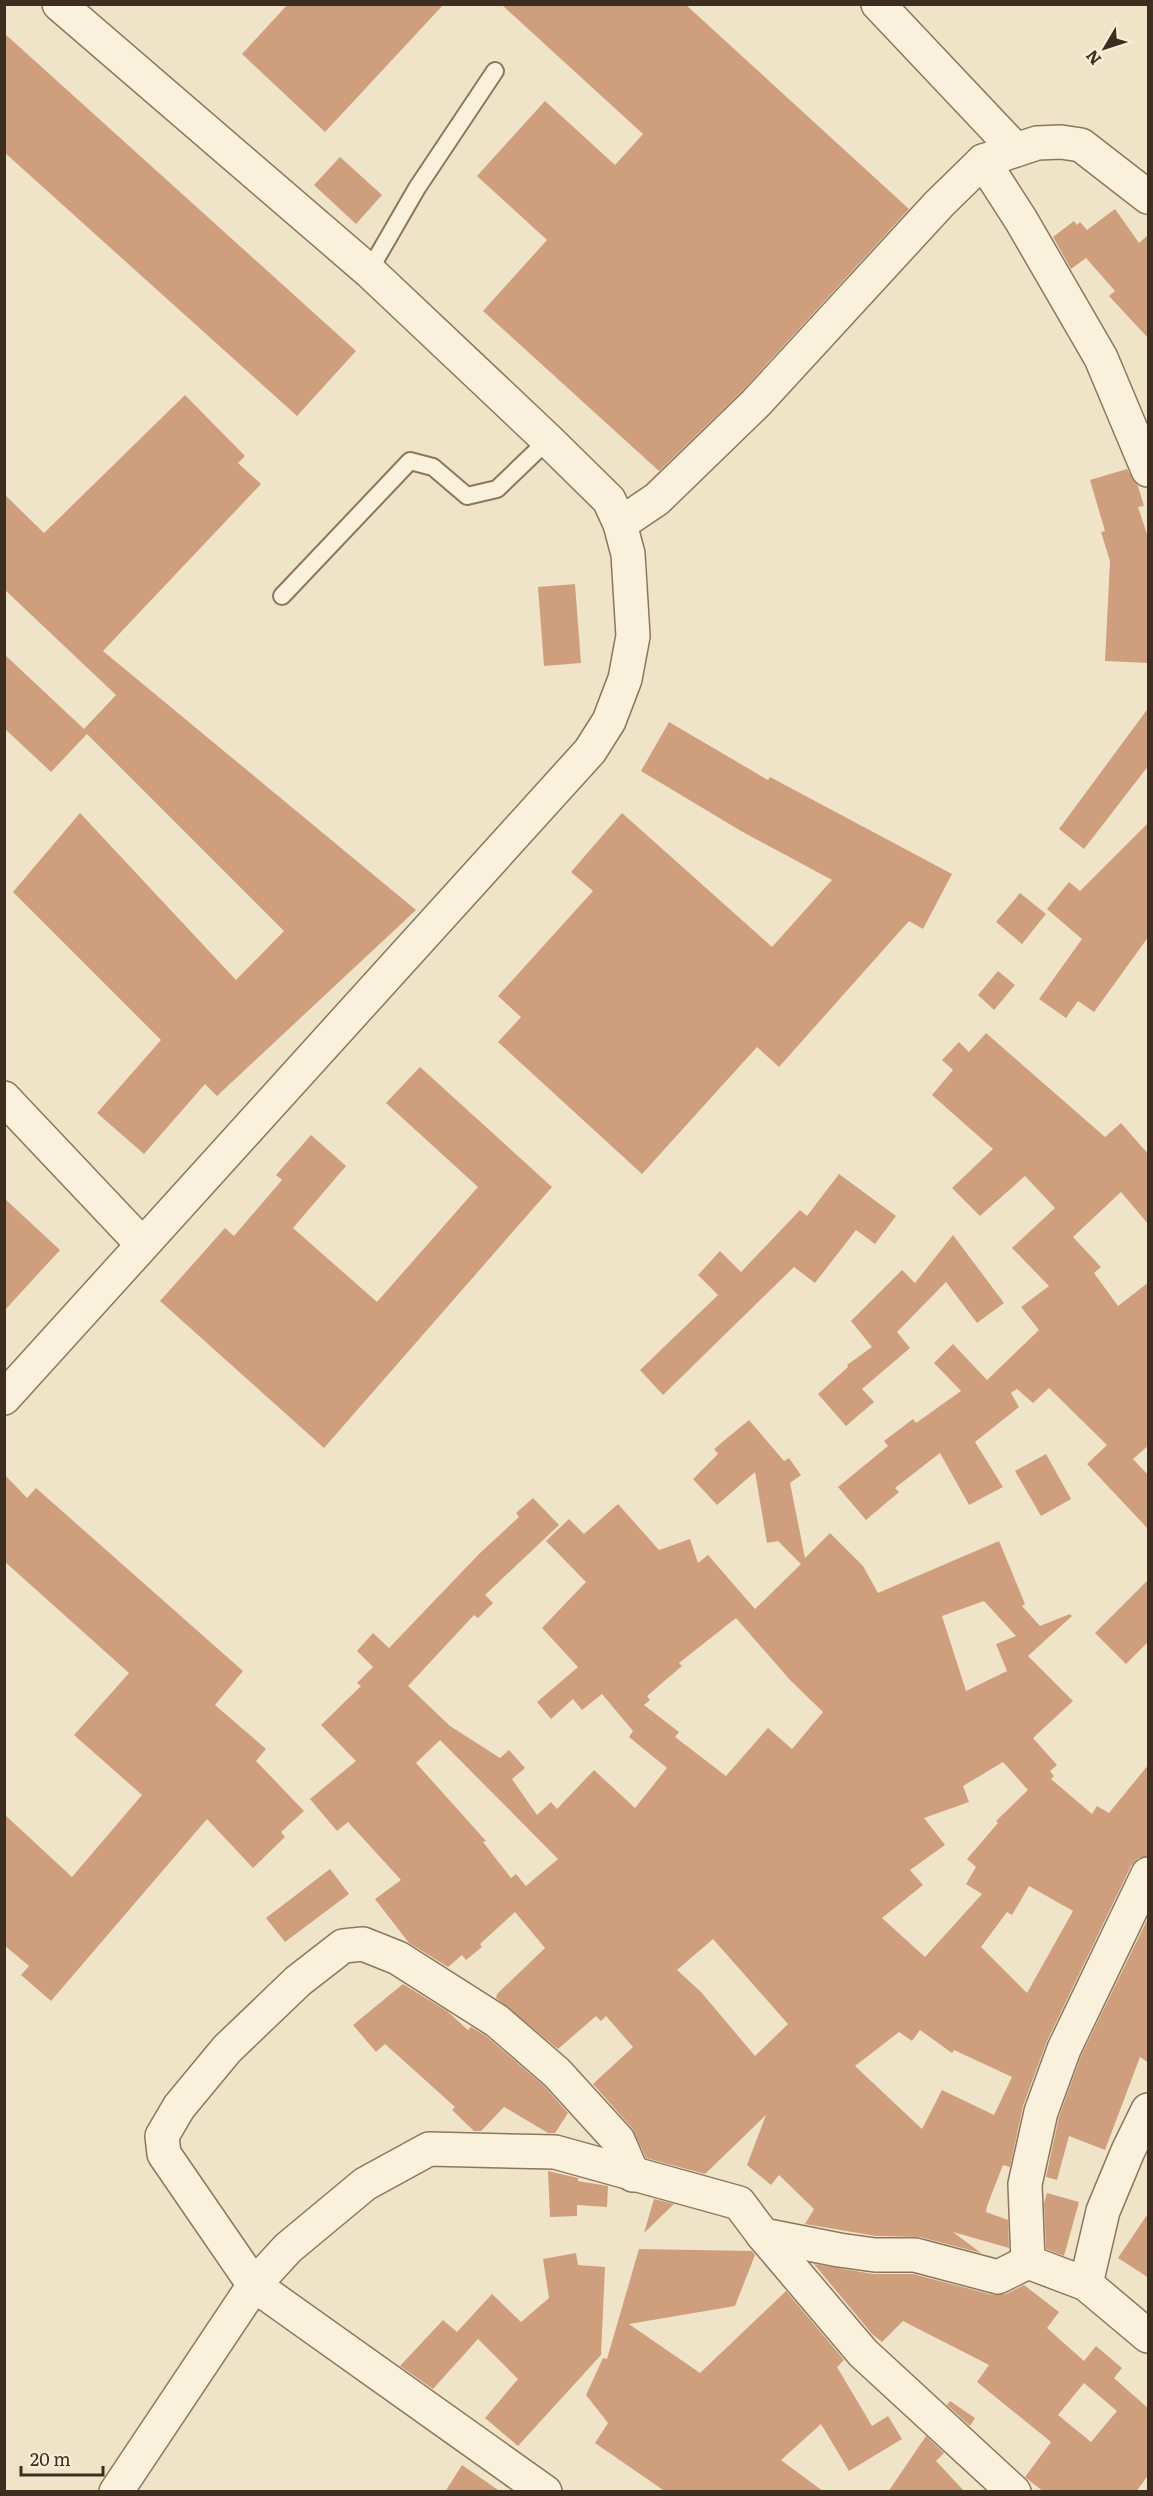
<svg xmlns="http://www.w3.org/2000/svg" width="1153" height="2496" font-family="Literata,serif">
<rect width="100%" height="100%" fill="#f0e4c8"/>
<g fill="#cf9f7d" fill-rule="evenodd">
<polygon points="288,4 444,4 325,132 242,54"/>
<polygon points="501,4 685,4 909,209 743,390 659,471 483,311 547,240 477,176 545,101 615,165 643,134"/>
<polygon points="4,33 356,351 297,416 4,152"/>
<polygon points="340,157 382,195 356,224 314,185"/>
<polygon points="1115,209 1139,243 1149,234 1149,339 1109,296 1115,291 1086,258 1071,269 1053,237 1074,221 1077,225 1080,222 1087,230"/>
<polygon points="185,395 245,456 238,463 261,484 103,651 416,910 217,1096 205,1084 144,1154 97,1113 161,1040 13,892 80,813 236,980 284,931 87,734 51,772 4,728 4,654 84,729 116,695 4,589 4,494 44,533"/>
<polygon points="1127,469 1138,486 1144,506 1138,507 1149,540 1149,663 1105,661 1110,561 1101,532 1105,531 1090,480"/>
<polygon points="575,584 581,663 544,666 538,587"/>
<polygon points="1149,707 1149,765 1084,849 1059,829"/>
<polygon points="669,722 768,780 770,777 952,874 923,929 909,921 779,1067 757,1047 642,1174 498,1042 521,1017 498,996 593,891 571,872 622,813 772,947 832,880 741,831 641,771"/>
<polygon points="1149,822 1149,936 1094,1012 1078,1001 1066,1018 1039,999 1082,939 1047,909 1069,882 1080,891"/>
<polygon points="1020,893 1046,914 1022,944 996,922"/>
<polygon points="998,971 1015,985 994,1010 978,995"/>
<polygon points="986,1033 1105,1137 1121,1123 1149,1155 1149,1225 1121,1192 1073,1237 1101,1267 1094,1273 1118,1306 1149,1282 1149,1445 1133,1459 1149,1476 1149,1530 1087,1464 1107,1445 1049,1388 1033,1403 1017,1389 1011,1393 1019,1407 975,1442 1003,1487 969,1505 940,1453 895,1488 899,1492 866,1520 838,1487 888,1446 884,1441 913,1419 916,1423 961,1391 934,1363 953,1344 987,1380 1039,1330 1021,1307 1049,1286 1012,1248 1055,1208 1025,1176 980,1216 952,1188 993,1149 932,1095 953,1070 942,1060 959,1042 969,1052"/>
<polygon points="420,1067 552,1187 324,1448 160,1301 225,1228 234,1236 282,1180 276,1175 311,1135 346,1166 293,1228 377,1302 478,1187 386,1103"/>
<polygon points="839,1174 896,1216 875,1244 856,1230 815,1283 794,1267 663,1395 640,1370 718,1295 698,1275 720,1251 741,1272 800,1210 807,1216"/>
<polygon points="4,1198 60,1250 4,1311"/>
<polygon points="953,1235 1004,1303 977,1323 946,1282 897,1332 910,1348 862,1389 874,1402 846,1426 818,1394 848,1367 847,1365 872,1347 851,1321 902,1270 915,1283"/>
<path d="M749,1420L784,1461L789,1458L801,1475L790,1483L805,1558L830,1533L863,1566L878,1593L999,1541L1025,1604L1022,1606L1040,1626L1070,1614L1072,1616L1028,1656L1073,1701L1033,1738L1057,1765L1050,1771L1054,1776L1051,1779L1092,1814L1097,1806L1109,1813L1149,1764V1856L1138,1858L1131,1866L1047,2041L1023,2106L1010,2167L1003,2165L987,2206L986,2212L1008,2220L1009,2248L953,2232L981,2253L920,2237L876,2236L805,2224L814,2209L779,2175L771,2185L747,2165L766,2115L705,2174L646,2158L632,2128L593,2084L633,2047L606,2016L601,2021L596,2016L558,2049L496,1998L497,1994L545,1948L515,1912L480,1944L482,1947L466,1960L462,1955L448,1967L409,1943L375,1899L401,1880L348,1822L337,1831L310,1799L356,1761L321,1725L361,1686L357,1683L373,1667L357,1651L373,1633L389,1648L480,1553L519,1517L516,1513L533,1498L559,1525L485,1595L493,1603L478,1618L474,1615L408,1686L450,1726L500,1758L509,1750L525,1768L512,1779L537,1815L551,1802L557,1809L594,1770L635,1808L667,1768L629,1737L633,1731L602,1694L582,1710L573,1699L551,1719L537,1702L578,1667L542,1628L586,1582L546,1541L569,1519L584,1534L618,1504L659,1550L690,1539L698,1563L708,1555L755,1609L801,1564L778,1541L767,1543L755,1472L717,1505L693,1479L718,1454L714,1449ZM984,1601L1016,1636L996,1644L1007,1671L966,1691L942,1616ZM736,1618L790,1680L823,1712L792,1749L768,1728L726,1776L675,1737L679,1732L644,1705L650,1700L647,1696L682,1666L679,1663ZM440,1740L558,1859L526,1886L516,1874L511,1878L483,1842L486,1841L416,1763ZM1003,1762L1028,1790L996,1821L998,1823L967,1859L976,1867L966,1884L982,1894L925,1957L882,1918L923,1885L910,1870L945,1845L924,1818L969,1802L963,1786ZM1029,1886L1073,1911L1027,1993L981,1947L1007,1912L1012,1915ZM713,1939L788,2024L755,2056L701,1992L677,1970ZM920,2030L952,2053L954,2050L1012,2077L994,2115L942,2090L922,2129L855,2066L899,2032L912,2041Z"/>
<polygon points="1046,1454 1071,1499 1041,1516 1015,1471"/>
<polygon points="4,1474 27,1498 36,1488 243,1671 215,1705 266,1749 256,1761 304,1811 281,1832 285,1837 253,1868 207,1819 51,2001 21,1975 29,1966 4,1945 4,1814 72,1877 142,1795 74,1735 129,1673 4,1561"/>
<polygon points="1149,1579 1149,1641 1126,1664 1095,1633"/>
<polygon points="330,1869 349,1894 285,1942 266,1918"/>
<polygon points="1149,1916 1149,2063 1140,2057 1105,2150 1069,2136 1057,2180 1046,2177 1059,2117 1081,2056"/>
<polygon points="403,1984 447,2011 468,2030 471,2027 486,2036 544,2086 568,2113 555,2133 548,2133 504,2107 481,2131 474,2131 452,2110 455,2107 385,2044 376,2052 353,2025"/>
<polygon points="548,2171 578,2178 578,2181 608,2186 607,2207 577,2205 577,2216 550,2217"/>
<polygon points="1047,2193 1079,2202 1064,2256 1046,2249 1044,2203"/>
<polygon points="654,2199 674,2204 644,2233"/>
<polygon points="1149,2212 1149,2278 1118,2258"/>
<polygon points="639,2249 752,2251 755,2255 735,2306 629,2324 700,2373 786,2291 844,2360 837,2367 872,2426 888,2416 902,2439 849,2471 821,2424 781,2460 824,2492 666,2492 595,2443 608,2423 586,2395 603,2358 607,2359"/>
<polygon points="576,2253 578,2265 605,2267 601,2355 518,2446 485,2418 518,2379 478,2339 433,2389 400,2366 443,2320 457,2332 492,2294 521,2322 549,2298 543,2259"/>
<path d="M814,2264L873,2274H913L993,2295L1006,2294L1024,2285L1059,2312L1047,2328L1084,2361L1096,2346L1122,2368L1114,2378L1149,2409V2474L1136,2492H1044L1025,2477L1051,2442L977,2382L989,2365L903,2321L882,2342L872,2334ZM1084,2383L1117,2411L1091,2442L1058,2415Z"/>
<polygon points="950,2401 975,2418 970,2426 947,2405"/>
<polygon points="926,2436 944,2453 936,2461 965,2492 888,2492"/>
<polygon points="462,2465 501,2492 445,2492"/>
</g>
<g fill="none" stroke-linecap="round" stroke-linejoin="round">
<defs>
<g id="service">
<polyline points="369,271 417,188 495,71"/>
<polyline points="282,596 410,461 433,467 467,496 497,489 548,440"/>
</g>
<g id="minor">
<polyline points="878,4 1015,149"/>
<polyline points="983,161 1021,220 1101,358 1148,470"/>
<polyline points="620,524 657,499 756,403 939,204 983,161 1037,143 1061,142 1081,145 1148,197"/>
<polyline points="4,1098 142,1244"/>
<polyline points="4,1398 590,751 609,721 625,679 633,636 628,554 620,524 609,500 548,440 369,271 59,4"/>
<polyline points="763,2235 863,2353 1014,2492"/>
<polyline points="1028,2262 1025,2184 1041,2112 1064,2049 1148,1874"/>
<polyline points="1086,2284 1103,2211 1128,2151 1148,2110"/>
<polyline points="116,2492 254,2285 288,2248 365,2184 429,2149 555,2152 739,2203 763,2235 839,2250 875,2255 915,2255 998,2277 1028,2262 1086,2284 1148,2336"/>
<polyline points="545,2492 254,2285 164,2154 162,2136 179,2107 227,2049 298,1981 343,1946 363,1944 398,1958 497,2021 557,2073 618,2140 633,2175"/>
</g>
</defs>
<use href="#service" stroke="#8d765c" stroke-width="20"/>
<use href="#minor" stroke="#8d765c" stroke-width="36"/>
<use href="#service" stroke="#faf1dc" stroke-width="16"/>
<use href="#minor" stroke="#faf1dc" stroke-width="33"/>
</g>
<rect width="1153" height="2496" fill="none" stroke="#3d2e20" stroke-width="12"/>
<g transform="translate(1105 48) rotate(231)" stroke="#f7eed8" stroke-width="4.5" paint-order="stroke">
<path d="M0-4.5L10 22L0 15L-10 22Z" fill="#3d2e20"/>
<text y="-9" font-size="16" font-weight="bold" text-anchor="middle" fill="#3d2e20">N</text>
</g>
<path d="M21 2466v9h82v-9" fill="none" stroke="#3d2e20" stroke-width="3"/>
<text x="30" y="2466" font-size="18" fill="#3d2e20" stroke="#f7eed8" stroke-width="4.5" paint-order="stroke">20 m</text>
</svg>
